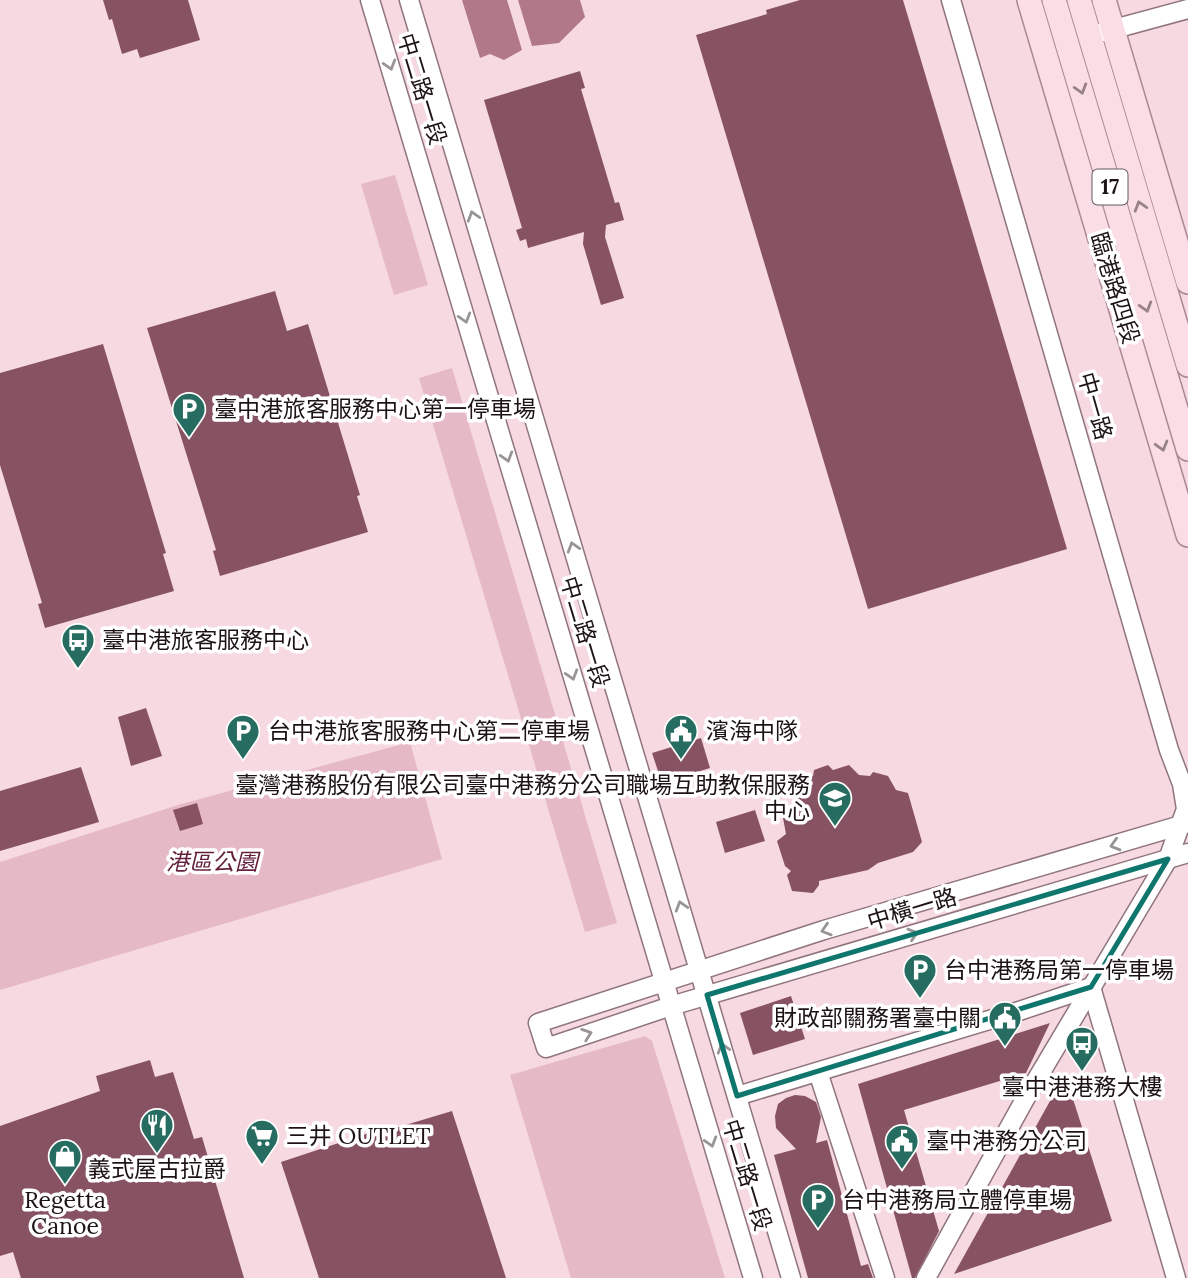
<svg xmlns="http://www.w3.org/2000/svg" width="1188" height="1278" font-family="Lora,'Noto Sans TC',serif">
<rect width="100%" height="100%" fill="#f7d9e1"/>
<g fill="#e6b9c6">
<polygon points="395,175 428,285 394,295 361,184"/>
<polygon points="452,368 617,923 585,932 419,378"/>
<polygon points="410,742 442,859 0,990 0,862 178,805"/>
<polygon points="645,1036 652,1041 725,1278 571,1278 510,1075"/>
</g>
<g fill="#b17889">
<polygon points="462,0 507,0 522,50 504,60 490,54 480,58"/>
<polygon points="518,0 580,0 585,17 559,43 532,46"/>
</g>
<g fill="#875262">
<polygon points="103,0 188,0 200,40 140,58 137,49 122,54 112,19 109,20"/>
<polygon points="800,0 903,0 1067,549 868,609 696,35 767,14 766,10"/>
<polygon points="580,71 585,88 581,89 615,203 619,202 624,220 606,225 605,237 624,298 601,305 583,244 584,232 528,248 526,239 520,241 516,230 522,228 484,100"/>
<polygon points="275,291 287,331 308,324 360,495 357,496 368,532 220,576 213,551 216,550 201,501 147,328"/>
<polygon points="103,344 166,553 163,554 174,591 45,628 38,604 42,603 0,465 0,373"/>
<polygon points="146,708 162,756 131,766 118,717"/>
<polygon points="701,738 710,768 662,783 652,753"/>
<polygon points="828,765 833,770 849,765 859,775 870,776 873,772 888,776 896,790 908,793 922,842 913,852 878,863 868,870 819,881 819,885 813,893 792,891 787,875 791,871 785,866 777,841 786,834 783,818 795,807 794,795 798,781 813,776 814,770"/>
<polygon points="81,767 99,822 0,851 0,791"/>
<polygon points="197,803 203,824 180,831 173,810"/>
<polygon points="755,810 765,841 725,853 716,822"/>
<polygon points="791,996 805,1039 753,1055 740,1013"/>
<polygon points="1050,1023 1026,1073 904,1110 939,1231 915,1278 912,1278 858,1084"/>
<polygon points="150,1060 155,1077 173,1072 194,1139 202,1137 244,1278 21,1278 13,1252 0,1256 0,1126 100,1091 96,1076"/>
<polygon points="1065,1074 1112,1221 954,1274"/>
<polygon points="795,1095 805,1096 816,1102 821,1117 816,1143 827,1140 861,1266 868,1264 873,1278 808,1278 774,1155 796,1149 776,1128 775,1116 778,1104 786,1098"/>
<polygon points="452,1111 506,1278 319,1278 281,1162 378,1130 379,1133"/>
</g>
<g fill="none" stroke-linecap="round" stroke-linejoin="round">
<defs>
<g id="minor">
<polyline points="370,0 753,1278"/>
<polyline points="409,0 791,1278"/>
<polyline points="1103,32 1188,9"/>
<polyline points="1188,823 824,930 538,1023 546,1048 671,1006 1188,853"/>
<polyline points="1091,987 1176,1278"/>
<polyline points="818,1072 885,1278"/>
<polyline points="737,1096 1019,1011 1091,987"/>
<polyline points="926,1278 1025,1099 1168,859 1186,809 1182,784 1169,750 951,0"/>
</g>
<g id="major">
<polyline points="1029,0 1188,535"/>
<polyline points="1054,0 1188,449"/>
<polyline points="1079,0 1188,365"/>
<polyline points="1104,0 1188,282"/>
</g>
</defs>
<use href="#minor" stroke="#90757c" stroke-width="21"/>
<use href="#major" stroke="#ab8892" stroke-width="26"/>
<use href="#minor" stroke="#fff" stroke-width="18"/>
<use href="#major" stroke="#fbdde5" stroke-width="23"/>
</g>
<defs><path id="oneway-chevron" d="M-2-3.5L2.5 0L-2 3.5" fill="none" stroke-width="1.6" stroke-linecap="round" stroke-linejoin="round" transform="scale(1.75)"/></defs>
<g stroke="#999596">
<use href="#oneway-chevron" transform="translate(390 65) rotate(73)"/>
<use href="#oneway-chevron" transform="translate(473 216) rotate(-107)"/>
<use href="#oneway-chevron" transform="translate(465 318) rotate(73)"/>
<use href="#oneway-chevron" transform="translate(507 457) rotate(73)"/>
<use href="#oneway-chevron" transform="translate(573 547) rotate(-107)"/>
<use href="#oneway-chevron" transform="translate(572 675) rotate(73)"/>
<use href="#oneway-chevron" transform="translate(1115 845) rotate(164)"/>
<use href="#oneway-chevron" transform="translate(681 906) rotate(-107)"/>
<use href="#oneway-chevron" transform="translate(826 930) rotate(163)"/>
<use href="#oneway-chevron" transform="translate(913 934) rotate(-17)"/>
<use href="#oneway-chevron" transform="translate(587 1034) rotate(-19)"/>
<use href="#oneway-chevron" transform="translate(723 1048) rotate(-107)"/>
<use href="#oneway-chevron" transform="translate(711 1142) rotate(73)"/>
</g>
<g stroke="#978288">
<use href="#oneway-chevron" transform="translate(1081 89) rotate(73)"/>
<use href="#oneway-chevron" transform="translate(1140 206) rotate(-107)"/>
<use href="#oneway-chevron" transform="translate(1146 307) rotate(73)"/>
<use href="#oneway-chevron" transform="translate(1162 446) rotate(74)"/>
</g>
<path fill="none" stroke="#0f766e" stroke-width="5" stroke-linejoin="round" d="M1168,859L1091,987L737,1096L707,995Z"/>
<defs>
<symbol id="parking-pin" viewBox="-11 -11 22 30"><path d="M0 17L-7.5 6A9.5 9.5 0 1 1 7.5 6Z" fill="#266c60" stroke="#fff"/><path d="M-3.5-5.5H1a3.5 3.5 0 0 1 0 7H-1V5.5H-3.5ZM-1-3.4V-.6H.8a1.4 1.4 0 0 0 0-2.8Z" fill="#fff"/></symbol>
<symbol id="bus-pin" viewBox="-11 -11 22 30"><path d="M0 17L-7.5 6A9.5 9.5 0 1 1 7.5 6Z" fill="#266c60" stroke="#fff"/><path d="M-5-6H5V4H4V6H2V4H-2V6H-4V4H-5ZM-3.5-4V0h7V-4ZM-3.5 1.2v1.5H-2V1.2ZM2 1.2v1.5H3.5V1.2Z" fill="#fff"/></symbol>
<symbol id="civic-pin" viewBox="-11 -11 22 30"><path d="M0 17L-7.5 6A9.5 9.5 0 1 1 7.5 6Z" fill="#266c60" stroke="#fff"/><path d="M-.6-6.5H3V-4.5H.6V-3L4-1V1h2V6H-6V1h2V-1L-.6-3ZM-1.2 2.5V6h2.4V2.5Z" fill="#fff"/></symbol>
<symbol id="school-pin" viewBox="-11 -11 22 30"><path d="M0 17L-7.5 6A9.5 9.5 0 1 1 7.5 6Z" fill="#266c60" stroke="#fff"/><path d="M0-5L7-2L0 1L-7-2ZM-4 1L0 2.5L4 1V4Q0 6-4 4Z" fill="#fff"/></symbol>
<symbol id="restaurant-pin" viewBox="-11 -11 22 30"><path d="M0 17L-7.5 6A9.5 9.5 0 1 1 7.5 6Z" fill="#266c60" stroke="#fff"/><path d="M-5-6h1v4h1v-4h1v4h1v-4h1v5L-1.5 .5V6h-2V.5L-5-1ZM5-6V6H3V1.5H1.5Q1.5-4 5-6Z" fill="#fff"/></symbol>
<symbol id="supermarket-pin" viewBox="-11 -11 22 30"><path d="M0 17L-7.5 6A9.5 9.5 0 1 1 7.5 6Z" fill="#266c60" stroke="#fff"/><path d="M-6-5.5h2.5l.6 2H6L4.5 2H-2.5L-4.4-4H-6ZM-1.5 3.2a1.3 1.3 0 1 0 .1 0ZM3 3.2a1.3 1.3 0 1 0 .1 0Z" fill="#fff"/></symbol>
<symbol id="shop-pin" viewBox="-11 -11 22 30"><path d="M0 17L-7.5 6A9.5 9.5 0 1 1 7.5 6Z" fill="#266c60" stroke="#fff"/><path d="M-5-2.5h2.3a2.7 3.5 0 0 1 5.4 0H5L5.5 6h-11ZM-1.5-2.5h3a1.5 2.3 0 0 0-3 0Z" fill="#fff"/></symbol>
</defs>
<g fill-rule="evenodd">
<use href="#parking-pin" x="170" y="390" width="38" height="52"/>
<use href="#bus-pin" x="59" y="621" width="38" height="52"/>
<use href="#parking-pin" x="224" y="712" width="38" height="52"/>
<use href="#civic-pin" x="662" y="712" width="38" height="52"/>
<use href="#school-pin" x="816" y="779" width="38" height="52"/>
<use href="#parking-pin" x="901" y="951" width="38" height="52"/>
<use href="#civic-pin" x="986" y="999" width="38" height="52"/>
<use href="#bus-pin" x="1063" y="1024" width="38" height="52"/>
<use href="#restaurant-pin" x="138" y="1106" width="38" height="52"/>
<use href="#supermarket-pin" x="243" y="1117" width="38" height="52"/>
<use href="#civic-pin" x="883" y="1122" width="38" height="52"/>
<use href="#shop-pin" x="46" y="1137" width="38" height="52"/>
<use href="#parking-pin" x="799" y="1181" width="38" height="52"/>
</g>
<g text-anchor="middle" stroke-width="7" stroke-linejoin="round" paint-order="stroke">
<rect fill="#fff" stroke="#615a5c" stroke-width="2" x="1092.5" y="169.5" width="35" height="35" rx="5"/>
<g font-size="21" font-weight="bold" fill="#1d1316">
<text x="1110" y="194">17</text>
</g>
<g font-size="23" fill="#1d1316" stroke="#fff">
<text transform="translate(422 89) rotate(73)" y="8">中二路一段</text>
<text transform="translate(1115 288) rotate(73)" y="8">臨港路四段</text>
<text transform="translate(1095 406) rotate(74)" y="8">中一路</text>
<text transform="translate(585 632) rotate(73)" y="8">中二路一段</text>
<text transform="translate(912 909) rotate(-17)" y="8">中橫一路</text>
<text transform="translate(747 1175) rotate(73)" y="8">中二路一段</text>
</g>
<g font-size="23" fill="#1d1316" stroke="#fff" text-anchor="start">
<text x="214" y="417">臺中港旅客服務中心第一停車場</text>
<text x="102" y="648">臺中港旅客服務中心</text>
<text x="268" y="739">台中港旅客服務中心第二停車場</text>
<text x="706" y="739">濱海中隊</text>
<text x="810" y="793" text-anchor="end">臺灣港務股份有限公司臺中港務分公司職場互助教保服務<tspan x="810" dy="26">中心</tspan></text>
<text x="944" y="978">台中港務局第一停車場</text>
<text x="981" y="1026" text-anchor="end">財政部關務署臺中關</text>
<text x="1082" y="1095" text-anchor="middle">臺中港港務大樓</text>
<text x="286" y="1144">三井 OUTLET</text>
<text x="926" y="1149">臺中港務分公司</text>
<text x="157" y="1177" text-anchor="middle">義式屋古拉爵</text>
<text x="65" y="1208" text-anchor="middle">Regetta<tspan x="65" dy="26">Canoe</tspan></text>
<text x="842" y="1208">台中港務局立體停車場</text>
</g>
<g font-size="23" font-style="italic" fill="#641f3a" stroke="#fff">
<text x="212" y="870">港區公園</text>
</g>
</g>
</svg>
